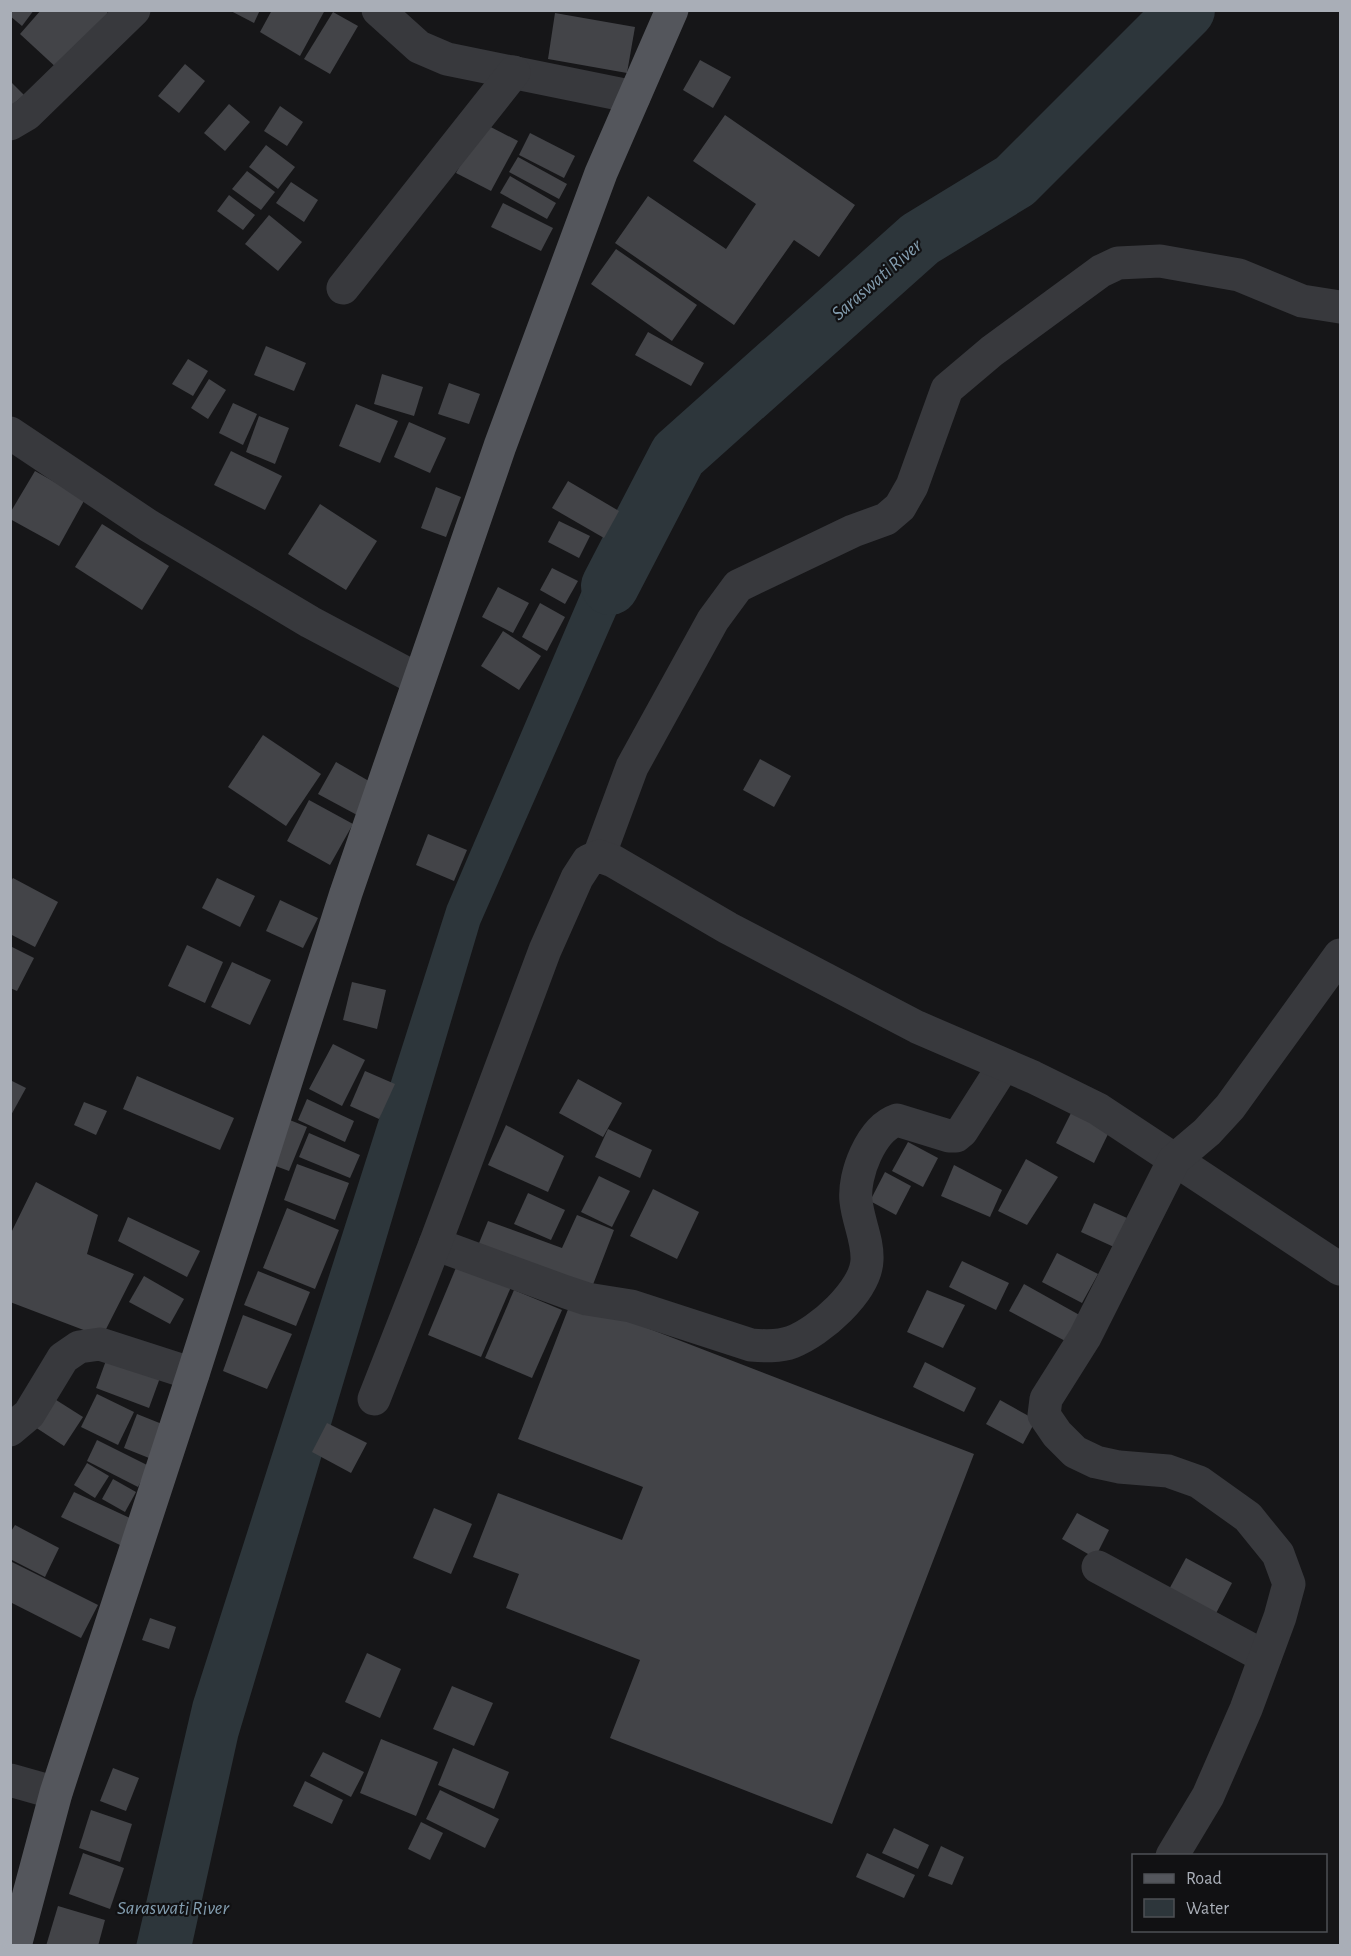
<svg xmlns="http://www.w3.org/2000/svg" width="1351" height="1956" font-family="'Alegreya Sans',sans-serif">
<rect width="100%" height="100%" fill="#161618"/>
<polygon fill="#2d363b" points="589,574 625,594 480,924 238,1737 192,1945 136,1946 193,1702 447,906"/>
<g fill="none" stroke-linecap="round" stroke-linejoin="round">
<polyline stroke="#2d363b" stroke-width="58" points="610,586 678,455 920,239 1015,181 1186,10"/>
</g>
<g fill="#434448">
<polygon points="10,10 34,10 22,26 10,16"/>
<polygon points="41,10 105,10 110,15 59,70 20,34"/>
<polygon points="229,10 260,10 254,23"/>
<polygon points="272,10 325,10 300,56 260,32"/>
<polygon points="333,12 358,26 330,74 304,59"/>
<polygon points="555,13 635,27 627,73 548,59"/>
<polygon points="700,60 731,77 713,108 683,90"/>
<polygon points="185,64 205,81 179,113 158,96"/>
<polygon points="10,81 24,95 10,107"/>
<polygon points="229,104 250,122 225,151 204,133"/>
<polygon points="280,106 303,122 287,146 264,131"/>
<polygon points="725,115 855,205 819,257 794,240 734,325 615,243 648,196 726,249 756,204 693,161"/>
<polygon points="483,123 518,141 491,191 456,173"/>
<polygon points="530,133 575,156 564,178 519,155"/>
<polygon points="266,145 295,167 278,189 249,167"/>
<polygon points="518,157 567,184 559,199 509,172"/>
<polygon points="247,171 275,192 261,210 232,189"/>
<polygon points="510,176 556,203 547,219 500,193"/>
<polygon points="291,182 318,200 304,222 276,203"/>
<polygon points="229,195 255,215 243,230 217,211"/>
<polygon points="503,203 553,228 541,251 491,227"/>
<polygon points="269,215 302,242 278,271 245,244"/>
<polygon points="616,249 697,305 672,341 591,284"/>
<polygon points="648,332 704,363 691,386 635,355"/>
<polygon points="266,346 306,363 294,391 254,375"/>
<polygon points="188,359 208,371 193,396 172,384"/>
<polygon points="382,374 423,387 414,416 374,404"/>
<polygon points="209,379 226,390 208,419 191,408"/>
<polygon points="449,383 480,394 469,424 438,414"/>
<polygon points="233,403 257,414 243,445 219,433"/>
<polygon points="356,404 398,421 380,463 339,446"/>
<polygon points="259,416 289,428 275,464 246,452"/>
<polygon points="409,422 446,438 430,473 394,457"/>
<polygon points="231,451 282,476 265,510 214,485"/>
<polygon points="35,471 85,499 59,546 10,519 10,513"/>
<polygon points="568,481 619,511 604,538 552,508"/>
<polygon points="436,487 461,497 446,537 421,528"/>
<polygon points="320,504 377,541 346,590 288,554"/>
<polygon points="559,521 590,536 579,558 548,542"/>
<polygon points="102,524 169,566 142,610 75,567"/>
<polygon points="552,568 578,581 565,604 540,590"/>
<polygon points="498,587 529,603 513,633 482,617"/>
<polygon points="540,603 565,617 547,651 522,637"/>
<polygon points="503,631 541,656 519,690 481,666"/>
<polygon points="263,735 321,774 286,826 228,787"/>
<polygon points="760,759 791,776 774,807 743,790"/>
<polygon points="336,762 374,784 357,815 318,794"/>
<polygon points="309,800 353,824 330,865 287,841"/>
<polygon points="428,834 467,850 454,881 416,865"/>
<polygon points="13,878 58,902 35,947 10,934 10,883"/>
<polygon points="217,878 255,896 240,927 202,908"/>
<polygon points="280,900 318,918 303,948 266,931"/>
<polygon points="187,945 223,962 205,1003 168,986"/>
<polygon points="10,946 34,958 17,991 10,988"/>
<polygon points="232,962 271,980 250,1025 211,1007"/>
<polygon points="352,982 386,990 377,1029 343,1020"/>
<polygon points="333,1044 365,1060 342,1106 309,1089"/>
<polygon points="365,1071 395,1084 379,1119 350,1106"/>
<polygon points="137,1076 234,1118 220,1150 123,1109"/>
<polygon points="578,1079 622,1103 603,1137 559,1113"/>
<polygon points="10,1080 26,1088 10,1117"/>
<polygon points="307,1099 354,1121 345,1142 298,1120"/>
<polygon points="84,1102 107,1111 96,1135 74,1125"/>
<polygon points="1071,1113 1109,1132 1094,1163 1056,1143"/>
<polygon points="280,1116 307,1127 289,1171 262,1161"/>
<polygon points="506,1125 564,1156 548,1192 488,1165"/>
<polygon points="608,1129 652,1150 640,1178 595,1157"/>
<polygon points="309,1133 360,1155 350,1178 299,1157"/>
<polygon points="908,1142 938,1158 923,1187 892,1171"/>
<polygon points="1026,1159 1058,1177 1027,1225 998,1211"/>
<polygon points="297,1164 349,1183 335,1220 284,1200"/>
<polygon points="954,1165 1002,1190 990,1217 941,1196"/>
<polygon points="885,1172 911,1186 896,1215 870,1201"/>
<polygon points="599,1176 630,1191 612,1227 581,1212"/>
<polygon points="36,1182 98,1215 87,1254 134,1274 102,1337 10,1302 10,1235"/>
<polygon points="653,1189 699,1212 677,1259 630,1236"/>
<polygon points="528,1193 565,1210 551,1240 514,1224"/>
<polygon points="1094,1203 1127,1218 1114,1247 1081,1232"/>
<polygon points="287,1208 339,1230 315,1289 263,1268"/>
<polygon points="577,1215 614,1230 589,1295 475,1253 488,1221 562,1248"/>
<polygon points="128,1217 200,1251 187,1277 118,1241"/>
<polygon points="1057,1253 1098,1274 1082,1303 1042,1282"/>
<polygon points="460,1258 514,1280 481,1357 428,1335"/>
<polygon points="962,1261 1009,1283 996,1310 949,1287"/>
<polygon points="258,1271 310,1292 296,1326 244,1305"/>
<polygon points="144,1276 184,1299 170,1324 129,1302"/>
<polygon points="1024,1284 1083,1317 1069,1343 1009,1311"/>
<polygon points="514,1290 562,1310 532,1378 485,1358"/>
<polygon points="927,1290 965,1305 943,1348 907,1332"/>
<polygon points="572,1299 974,1454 832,1824 610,1738 640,1660 506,1608 519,1574 473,1557 498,1493 622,1540 643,1487 518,1439"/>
<polygon points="243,1315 292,1334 267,1389 223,1371"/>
<polygon points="108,1355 161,1375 149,1408 96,1388"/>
<polygon points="925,1362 976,1388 964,1412 913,1387"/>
<polygon points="97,1394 134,1412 118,1445 81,1427"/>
<polygon points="53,1398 83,1417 64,1446 35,1427"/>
<polygon points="1000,1400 1036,1420 1023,1444 986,1424"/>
<polygon points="137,1414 162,1424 149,1458 124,1448"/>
<polygon points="327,1423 367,1443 351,1473 312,1452"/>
<polygon points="97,1440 149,1466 138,1487 87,1461"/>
<polygon points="87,1463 109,1476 95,1498 74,1485"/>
<polygon points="113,1479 136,1492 125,1512 102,1499"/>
<polygon points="74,1492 132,1519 120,1545 61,1517"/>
<polygon points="434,1508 472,1524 451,1574 413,1558"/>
<polygon points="1077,1513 1109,1530 1095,1558 1062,1539"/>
<polygon points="15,1525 59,1548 45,1577 10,1559 10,1533"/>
<polygon points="1186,1558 1232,1583 1213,1619 1166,1595"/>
<polygon points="10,1561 98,1605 81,1638 10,1602"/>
<polygon points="150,1618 176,1627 169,1649 142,1640"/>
<polygon points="367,1653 401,1669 380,1718 345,1702"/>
<polygon points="452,1686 493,1703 474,1746 433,1729"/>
<polygon points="381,1739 438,1762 416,1816 360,1793"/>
<polygon points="453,1748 509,1772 494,1809 438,1785"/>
<polygon points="323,1752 364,1772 351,1797 310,1776"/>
<polygon points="113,1768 139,1778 126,1811 100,1801"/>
<polygon points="305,1781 343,1800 332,1824 293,1806"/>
<polygon points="440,1790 499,1819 485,1848 426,1819"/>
<polygon points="91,1810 132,1824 120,1862 79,1848"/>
<polygon points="421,1822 443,1833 430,1860 408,1849"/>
<polygon points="894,1828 929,1845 918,1869 882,1853"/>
<polygon points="941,1846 964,1857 952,1885 928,1876"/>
<polygon points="83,1853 124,1868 110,1909 69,1894"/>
<polygon points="867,1853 915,1875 904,1898 856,1877"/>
<polygon points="58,1906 105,1920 98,1946 46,1946"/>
</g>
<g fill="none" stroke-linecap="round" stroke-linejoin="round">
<g stroke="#38393d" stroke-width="33">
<polyline points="378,10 419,47 447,59 634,97"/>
<polyline points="10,124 27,114 134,10"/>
<polyline points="343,288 514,72"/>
<polyline points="10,433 149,526 310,622 419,680"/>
<polyline points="599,856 632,767 713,620 738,586 853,531 886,519 900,507 912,486 947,389 992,351 1101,271 1118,263 1160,261 1239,275 1302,301 1340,307"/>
<path d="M435,1244L566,1292L587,1299L631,1306L751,1345C764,1346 779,1347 792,1342C819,1332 866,1291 867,1260C868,1240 858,1221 856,1201C853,1175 871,1129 897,1120L949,1136H956L962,1131L1004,1065"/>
<polyline points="374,1399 435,1244 545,950 577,878 588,861 599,856 613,861 728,928 917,1027 1033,1077 1098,1109 1340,1269"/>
<polyline points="10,1430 29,1414 63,1358 79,1347 100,1344 193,1374"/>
<polyline points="1098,1567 1265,1657"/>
<polyline points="10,1780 56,1793"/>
<polyline points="1172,1856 1208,1796 1246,1709 1280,1617 1289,1584 1278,1554 1248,1517 1199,1482 1168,1471 1119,1467 1096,1462 1075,1452 1057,1434 1044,1415 1046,1399 1085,1337 1174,1160 1207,1132 1230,1107 1340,955"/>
</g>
<polyline stroke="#54565c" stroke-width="33" points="15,1946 56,1793 193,1374 346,893 500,446 601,173 672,10"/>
</g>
<g text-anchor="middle" stroke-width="4.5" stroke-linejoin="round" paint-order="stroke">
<g font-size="20" font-style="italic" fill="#839daf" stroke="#111113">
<text transform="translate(876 279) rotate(-41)" y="7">Saraswati River</text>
<text x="173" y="1914">Saraswati River</text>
</g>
</g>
<rect width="1351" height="1956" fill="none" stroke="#a9aeb7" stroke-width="24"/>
<rect x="1132" y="1854" width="195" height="78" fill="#111113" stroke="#4e5055" stroke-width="1.5"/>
<rect x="1144" y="1874" width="30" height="9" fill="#54565c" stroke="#4e5055" stroke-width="1.5"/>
<text x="1186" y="1884" font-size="18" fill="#a9aeb7">Road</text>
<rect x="1144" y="1899" width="30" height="18" fill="#2d363b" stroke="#4e5055" stroke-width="1.5"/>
<text x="1186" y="1914" font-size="18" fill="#a9aeb7">Water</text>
</svg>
